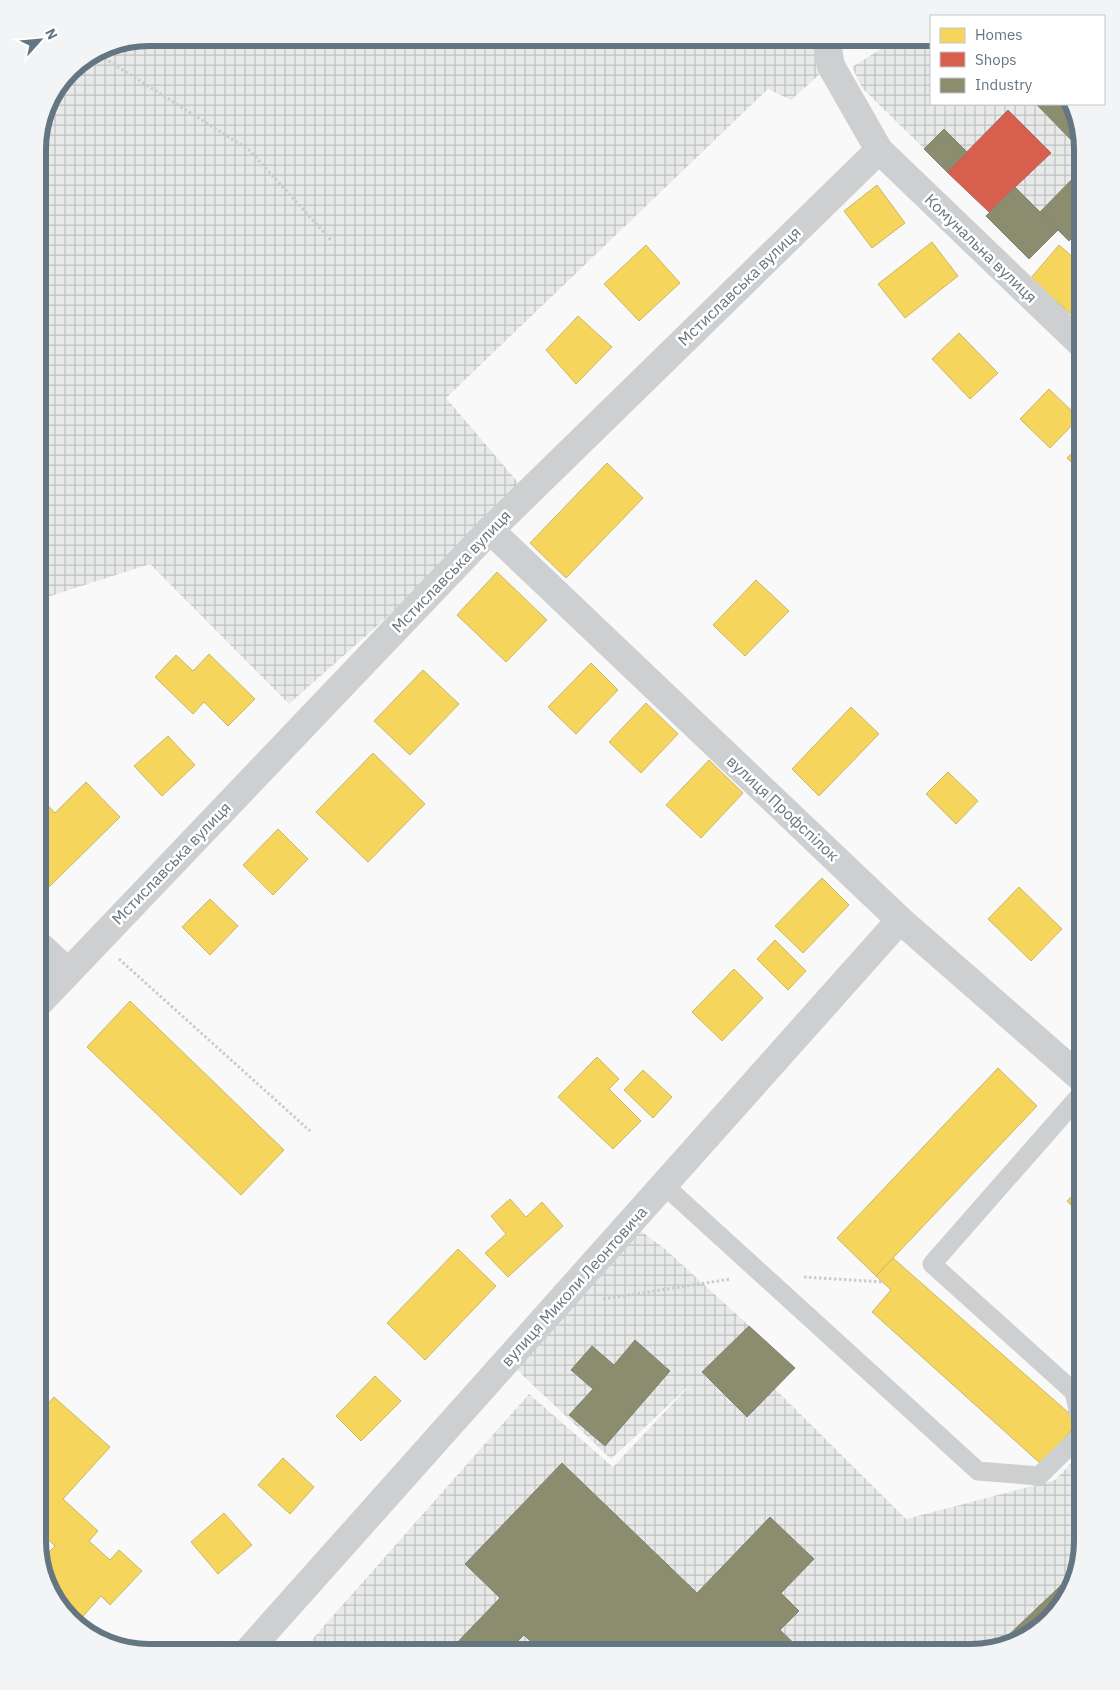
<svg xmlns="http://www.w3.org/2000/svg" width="1120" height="1690" font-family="'IBM Plex Sans',sans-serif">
<defs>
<pattern id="industrial-grid" width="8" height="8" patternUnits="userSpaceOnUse" patternTransform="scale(1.25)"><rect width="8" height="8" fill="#e8e9e9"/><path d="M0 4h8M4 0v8" fill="none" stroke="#c0c1c2"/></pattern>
</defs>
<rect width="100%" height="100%" fill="#f9f9f9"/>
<g fill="url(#industrial-grid)">
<polygon points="149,38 822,38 822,72 791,100 768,89 446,398 527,493 289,704 150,564 38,600 38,142 46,106 70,70 107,46"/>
<polygon points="870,38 931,38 931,104 1070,104 1082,149 1082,228 1069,241 1058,230 1029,259 986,216 989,212 862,88 852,67 881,49"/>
<polygon points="638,1229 664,1248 795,1368 775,1389 906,1519 1055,1480 1082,1452 1082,1541 1067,1597 1026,1638 971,1652 301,1652 529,1394 613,1467 693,1382 611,1459 514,1367"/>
</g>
<g fill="#f6d55c" stroke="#cab868">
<polygon points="877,185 905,223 872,248 844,211"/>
<polygon points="932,242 958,276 905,318 878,284"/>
<polygon points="646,245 680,283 639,321 604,284"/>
<polygon points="1059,245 1082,265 1082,310 1076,318 1030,279"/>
<polygon points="578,316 612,347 576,384 546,350"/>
<polygon points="959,333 998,373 970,399 932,359"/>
<polygon points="1049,389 1079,418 1050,448 1020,419"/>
<polygon points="1082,443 1082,473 1067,458"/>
<polygon points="607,463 643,498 566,578 530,543"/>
<polygon points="497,572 547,620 506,662 457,615"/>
<polygon points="756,580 789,611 745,656 713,625"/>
<polygon points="209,654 255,699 228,726 204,702 193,714 155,677 176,655 193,671"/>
<polygon points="591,663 618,690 576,734 548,707"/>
<polygon points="423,670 459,704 410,755 374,721"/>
<polygon points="646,703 678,734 641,773 609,742"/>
<polygon points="851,707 879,734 819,796 792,769"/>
<polygon points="168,736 195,765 162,796 134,766"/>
<polygon points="373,753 425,804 368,862 316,812"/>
<polygon points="709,760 743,793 701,838 666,805"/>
<polygon points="948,772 978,801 956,824 926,794"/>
<polygon points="86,782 120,817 47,889 38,879 38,795 55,813"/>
<polygon points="278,829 308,859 273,895 243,865"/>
<polygon points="822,878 849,905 803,953 775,926"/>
<polygon points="1019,887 1062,929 1031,961 988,919"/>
<polygon points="210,899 238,926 210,955 182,927"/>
<polygon points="775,940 806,971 788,990 757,959"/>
<polygon points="734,969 763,998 722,1041 692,1012"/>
<polygon points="130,1001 284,1150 241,1195 87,1047"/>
<polygon points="597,1057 619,1079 609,1089 641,1121 613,1149 558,1097"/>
<polygon points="998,1068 1037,1106 876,1276 837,1238"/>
<polygon points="643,1070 672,1097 653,1118 624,1090"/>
<polygon points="38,1185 49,1194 38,1209"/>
<polygon points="1082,1186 1082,1216 1067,1201"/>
<polygon points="510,1199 526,1217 542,1202 563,1226 508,1277 485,1253 506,1234 491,1216"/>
<polygon points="458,1249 496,1286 425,1360 387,1323"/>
<polygon points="893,1258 1079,1422 1041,1464 872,1312 891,1290 876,1276"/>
<polygon points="375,1376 401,1401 361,1441 336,1416"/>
<polygon points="54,1397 110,1447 63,1499 98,1531 89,1541 110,1560 119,1550 142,1571 110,1605 101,1596 77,1623 52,1596 42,1559 55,1546 38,1530 38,1415"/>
<polygon points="283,1458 314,1487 290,1514 258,1485"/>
<polygon points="224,1513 252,1545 218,1574 191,1542"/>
</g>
<polygon fill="#d6604d" stroke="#b4675d" points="1008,110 1051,153 989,212 947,172"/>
<g fill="#8c8c6e" stroke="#808574">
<polygon points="870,38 893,38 881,49"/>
<polygon points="1036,104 1070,104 1082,151"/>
<polygon points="944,129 967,152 947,172 924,149"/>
<polygon points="1082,169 1082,228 1069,241 1040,212"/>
<polygon points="1015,187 1058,230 1029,259 986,216"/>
<polygon points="749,1326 795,1368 747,1417 702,1372"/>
<polygon points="635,1340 670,1371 605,1446 569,1415 593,1389 571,1370 592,1346 614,1365"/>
<polygon points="562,1463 697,1593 770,1517 814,1559 781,1593 799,1611 780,1630 803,1652 542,1652 524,1635 507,1652 448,1652 500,1598 465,1564"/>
<polygon points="1082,1485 1082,1502 1074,1493"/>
<polygon points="1074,1573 1067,1597 1026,1638 998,1645"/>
</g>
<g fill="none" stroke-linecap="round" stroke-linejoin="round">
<g stroke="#cbcccd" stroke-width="3" stroke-dasharray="2.5 2.5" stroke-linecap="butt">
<polyline points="96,53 249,150 331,240"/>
<polyline points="119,959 310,1131"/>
<polyline points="804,1277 883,1282"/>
<polyline points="603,1299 731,1279"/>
<polyline points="181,1652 221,1642"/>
</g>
<g stroke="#cecfd0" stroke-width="19">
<polyline points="664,1185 978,1471 1039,1476 1082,1434"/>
<polyline points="1082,1428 1074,1392 932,1264 1082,1093"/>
</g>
<g stroke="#cecfd0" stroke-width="28">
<polyline points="826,38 831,66 879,150 1082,345"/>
<polyline points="490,530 900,920 1082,1079"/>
<polyline points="38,944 67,971"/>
<polyline points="38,1004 490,530 879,150"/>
<polyline points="247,1652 900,920"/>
</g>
</g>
<g text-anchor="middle" stroke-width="5" stroke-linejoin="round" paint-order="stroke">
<g font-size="16" fill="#657683" stroke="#fff">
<text transform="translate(981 248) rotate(44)" y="6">Комунальна вулиця</text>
<text transform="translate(739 286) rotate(-44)" y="6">Мстиславська вулиця</text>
<text transform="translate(451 571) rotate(-46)" y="6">Мстиславська вулиця</text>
<text transform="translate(783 808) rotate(43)" y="6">вулиця Профспілок</text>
<text transform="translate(171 863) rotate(-46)" y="6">Мстиславська вулиця</text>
<text transform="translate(574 1286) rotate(-48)" y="6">вулиця Миколи Леонтовича</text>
</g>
</g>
<path d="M0 0H1120V1690H0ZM149 46H971A103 103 0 0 1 1074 149V1541A103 103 0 0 1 971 1644H149A103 103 0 0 1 46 1541V149A103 103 0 0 1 149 46Z" fill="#f3f4f5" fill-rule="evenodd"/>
<path fill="none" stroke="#657683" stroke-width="6" d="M149 46H971A103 103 0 0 1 1074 149V1541A103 103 0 0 1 971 1644H149A103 103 0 0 1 46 1541V149A103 103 0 0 1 149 46Z"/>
<rect x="930" y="15" width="175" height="90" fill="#ffffff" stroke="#c1c8cd"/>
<rect x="940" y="28" width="25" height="15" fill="#f6d55c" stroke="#c1c8cd"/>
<text x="975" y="40" font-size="15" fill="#657683">Homes</text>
<rect x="940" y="52" width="25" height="15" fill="#d6604d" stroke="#c1c8cd"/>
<text x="975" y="65" font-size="15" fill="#657683">Shops</text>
<rect x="940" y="78" width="25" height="15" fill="#8c8c6e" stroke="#c1c8cd"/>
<text x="975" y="90" font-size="15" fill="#657683">Industry</text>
<g transform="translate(40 40) rotate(63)" stroke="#ffffff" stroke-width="4" paint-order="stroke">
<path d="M0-4L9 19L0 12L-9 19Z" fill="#657683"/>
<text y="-8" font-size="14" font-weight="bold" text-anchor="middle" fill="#657683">N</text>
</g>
</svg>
